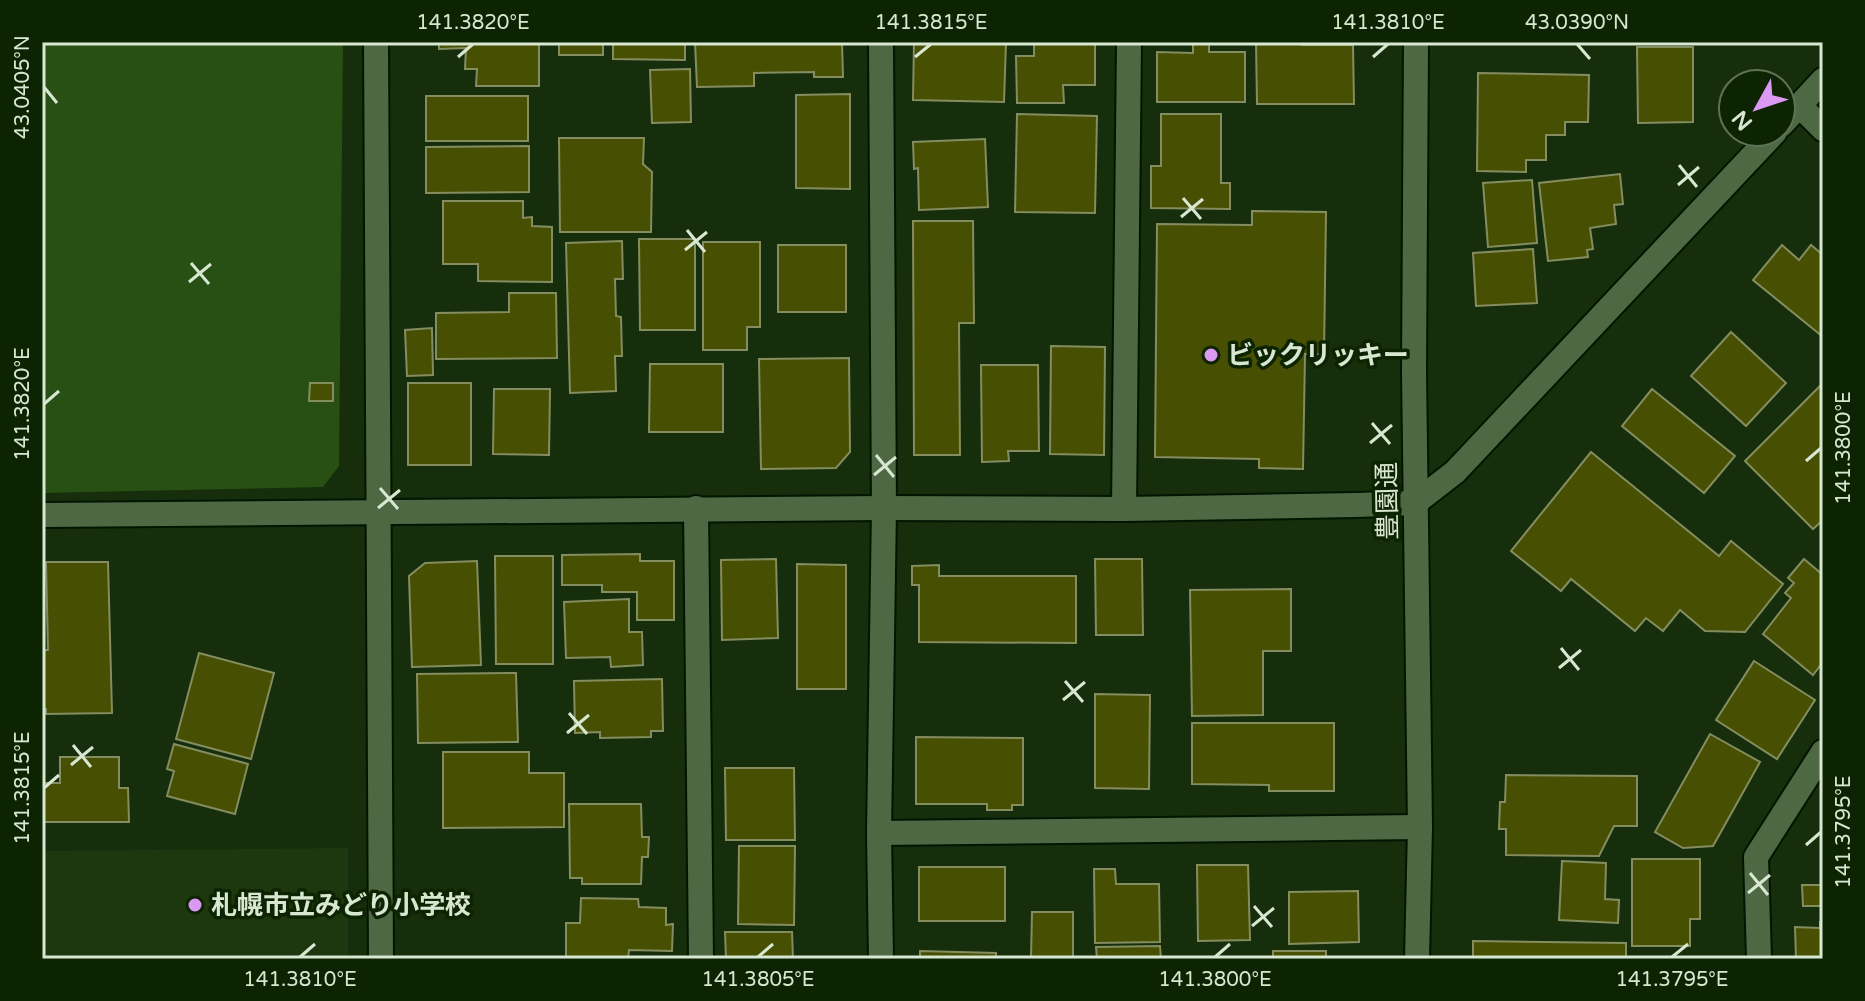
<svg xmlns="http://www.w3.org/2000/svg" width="1865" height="1001" font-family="'Varela Round','Noto Sans JP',sans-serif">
<rect width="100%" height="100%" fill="#162e0b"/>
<polygon fill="#1d380e" points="348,848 348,959 42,959 42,851"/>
<polygon fill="#284f14" points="42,42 343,42 339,466 323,487 42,493"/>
<g fill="#464f02" stroke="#848d5f" stroke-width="2">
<polygon points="439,42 539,42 539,86 476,86 477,69 465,69 466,48 439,49"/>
<rect x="559" y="42" width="44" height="13"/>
<polygon points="613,42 685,42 685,60 613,59"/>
<polygon points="695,42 842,42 843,77 814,77 814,72 754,73 754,86 697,87"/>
<polygon points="914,42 1006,42 1004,102 913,100"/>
<polygon points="1034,42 1095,42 1095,85 1063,85 1064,103 1017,103 1016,56 1034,56"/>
<polygon points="1193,42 1209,42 1209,52 1245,52 1245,102 1157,102 1157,52 1193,53"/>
<polygon points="1256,42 1302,42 1302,45 1353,45 1354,104 1257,104"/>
<polygon points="1637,47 1693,47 1693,122 1638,123"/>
<polygon points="690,69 691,122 652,123 650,70"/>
<polygon points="1478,73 1589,75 1588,122 1565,122 1565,135 1546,135 1546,160 1526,160 1526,172 1477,171"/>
<polygon points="850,94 850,189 796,188 796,95"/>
<rect x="426" y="96" width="102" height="45"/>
<polygon points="1017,114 1097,116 1095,213 1015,212"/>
<polygon points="1161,114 1221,114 1221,183 1230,183 1230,209 1151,208 1151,166 1161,166"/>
<polygon points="559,138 644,138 643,164 652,172 651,232 560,232"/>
<polygon points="985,139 988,207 919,210 918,168 914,169 913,142"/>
<polygon points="529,146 529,192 426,193 426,147"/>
<polygon points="1620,174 1623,204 1614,205 1616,224 1590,228 1593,249 1587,250 1588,257 1548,261 1539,183"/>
<polygon points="1532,180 1537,243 1488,247 1483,183"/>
<polygon points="443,201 523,201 523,218 532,217 532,226 552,227 552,282 478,281 478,264 443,264"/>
<polygon points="1252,211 1326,212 1324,354 1305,354 1303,469 1259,468 1259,459 1155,457 1157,224 1252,225"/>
<polygon points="913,221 973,221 974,323 959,323 960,455 914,455"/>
<polygon points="639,239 695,239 695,330 640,330"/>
<polygon points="622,241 623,279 615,279 616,316 621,317 622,356 615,356 616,391 570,393 566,243"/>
<polygon points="703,242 760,242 760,327 747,327 747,350 703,350"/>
<rect x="778" y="245" width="68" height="67"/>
<polygon points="1782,245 1799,260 1811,245 1823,255 1823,337 1753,280"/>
<polygon points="1533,249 1537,303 1476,306 1473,253"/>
<polygon points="509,293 556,293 557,358 436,359 436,313 509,312"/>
<polygon points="432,328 433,375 407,376 405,330"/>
<polygon points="1731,332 1786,383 1746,426 1691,376"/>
<polygon points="1051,346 1105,347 1104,455 1050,454"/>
<polygon points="849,358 850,452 836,468 761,469 759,359"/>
<polygon points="650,364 723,364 723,432 649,432"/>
<polygon points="981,365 1038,365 1039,451 1008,451 1009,461 982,462"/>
<polygon points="310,383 333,383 333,401 309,401"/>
<rect x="408" y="383" width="63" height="82"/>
<polygon points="1823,383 1823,520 1813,529 1745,461"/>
<polygon points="494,389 550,389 549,455 493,454"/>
<polygon points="1652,389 1735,456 1704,493 1622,426"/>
<polygon points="1591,452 1719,556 1731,541 1783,584 1745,632 1705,631 1680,610 1663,631 1646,618 1635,631 1571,579 1561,591 1511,551"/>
<polygon points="640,554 640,561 674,561 674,620 637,620 637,592 602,592 602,585 562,585 562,555"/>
<polygon points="495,556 553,556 553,664 496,664"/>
<polygon points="776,559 778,638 722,640 721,560"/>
<polygon points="1095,559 1142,559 1143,635 1096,635"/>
<polygon points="1804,559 1823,575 1823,662 1813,675 1763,634 1791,598 1785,593 1794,583 1788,578"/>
<polygon points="477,561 481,665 412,667 409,576 425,563"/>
<polygon points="46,562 108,562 112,713 46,714 46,709 42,709 42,650 48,650"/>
<polygon points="797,564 846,565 846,689 797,689"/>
<polygon points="939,565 939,576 1076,576 1076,643 919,642 919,585 912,585 912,566"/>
<polygon points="1291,589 1291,651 1263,651 1263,715 1192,716 1190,590"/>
<polygon points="629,599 629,632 642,632 643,665 611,667 610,657 566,658 564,602"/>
<polygon points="199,653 274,673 251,759 176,739"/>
<polygon points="1754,661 1815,700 1777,759 1716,720"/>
<polygon points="516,673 518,742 418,743 417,674"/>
<polygon points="662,679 663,731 651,731 651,737 600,738 600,732 575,733 574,681"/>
<polygon points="1095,694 1150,695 1149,789 1095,788"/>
<polygon points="1192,723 1334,723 1334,791 1269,791 1269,785 1192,784"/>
<polygon points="1710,734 1760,762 1713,846 1683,848 1655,832"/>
<polygon points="916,737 1023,738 1023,805 1012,805 1012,810 987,810 987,804 916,804"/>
<polygon points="174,744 248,764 235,814 167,796 174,771 167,769"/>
<polygon points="443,752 529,752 529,773 564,773 564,827 443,828"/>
<polygon points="60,757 119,757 119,788 128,788 129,822 42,822 42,783 60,783"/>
<polygon points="725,768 794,768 795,840 726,840"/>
<polygon points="1506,775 1637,776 1637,826 1614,826 1599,856 1506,855 1506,829 1499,829 1500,802 1505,802"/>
<polygon points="569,804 641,804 642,837 649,837 648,857 642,857 641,884 582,884 582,878 570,878"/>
<polygon points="739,846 795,846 794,925 738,924"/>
<polygon points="1632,859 1700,859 1700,919 1690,919 1690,946 1632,946"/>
<polygon points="1562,861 1606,863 1605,899 1619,900 1618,923 1559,920"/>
<polygon points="1197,865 1248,865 1250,940 1198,941"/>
<rect x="919" y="867" width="86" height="54"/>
<polygon points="1094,869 1115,869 1116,884 1159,884 1160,942 1095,943"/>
<polygon points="1802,885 1823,885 1823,906 1803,906"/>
<polygon points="1358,891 1359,942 1289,944 1289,892"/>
<polygon points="581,898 638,899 639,907 666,908 666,925 673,924 672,951 629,950 628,959 566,959 566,923 580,923"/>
<polygon points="1032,912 1073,912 1073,959 1031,959"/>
<polygon points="1820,922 1823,922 1823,959 1796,959 1795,927 1820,928"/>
<polygon points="725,932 792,932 793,959 726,959"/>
<polygon points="1473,941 1626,943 1626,959 1473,959"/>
<polygon points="1160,946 1161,959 1097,959 1096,947"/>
<polygon points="920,951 996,953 996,959 920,959"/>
<rect x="1273" y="951" width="53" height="8"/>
</g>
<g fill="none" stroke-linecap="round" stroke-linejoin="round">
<defs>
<g id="minor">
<polyline points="376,42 381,959"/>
<polyline points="1416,42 1414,371 1420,827 1417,959"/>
<polyline points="1800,106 1823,129"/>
<polyline points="1781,125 1823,80"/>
<polyline points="696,508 701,959"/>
<polyline points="1124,509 1129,42"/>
<polyline points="42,515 884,508 1124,509 1356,505 1415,503 1455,472 1775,132"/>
<polyline points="879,833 1420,827"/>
<polyline points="881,959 879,833 884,508 881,42"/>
<polyline points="1759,959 1756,857 1823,752"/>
</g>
</defs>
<use href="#minor" stroke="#021500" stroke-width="28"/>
<use href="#minor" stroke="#4e6843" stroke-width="24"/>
</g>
<path fill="none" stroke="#d8e7d2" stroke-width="3" d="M1577,44L1590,59M458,57L473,44M915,57L931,44M1373,57L1388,44M44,87L57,103M1679,165L1697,187M1678,185L1699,167M1183,198L1201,219M1181,217L1203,199M687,230L705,252M685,250L707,232M191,263L209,284M189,282L211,264M44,404L59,391M1372,423L1390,444M1370,443L1392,425M876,455L894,477M1806,461L1821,448M874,475L896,457M380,488L398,509M378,508L400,490M1561,648L1579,670M1559,668L1581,650M1065,681L1083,702M1063,700L1085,682M569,713L587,734M567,733L589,715M73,745L91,767M71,765L93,747M44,788L59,775M1806,845L1821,832M1750,873L1768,895M1748,893L1770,875M1254,906L1272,927M1252,926L1274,908M300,957L315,944M758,957L773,944M1215,957L1230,944M1672,957L1688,944"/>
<g fill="#dc99f4" stroke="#0d2402" stroke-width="3">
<circle cx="1211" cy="355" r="8"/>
<circle cx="195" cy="905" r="8"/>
</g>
<g text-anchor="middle" stroke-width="7" stroke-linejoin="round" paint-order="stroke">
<g font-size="26" font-weight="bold" fill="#d8e7d2" stroke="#0d2402" text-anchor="start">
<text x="1227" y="364">ビックリッキー</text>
<text x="211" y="914">札幌市立みどり小学校</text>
</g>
<g font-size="26" fill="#d8e7d2" stroke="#0d2402">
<text transform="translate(1387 501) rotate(-91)" y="9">豊園通</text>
</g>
</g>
<rect width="1865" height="1001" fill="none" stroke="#0d2402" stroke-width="88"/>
<g transform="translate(1757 108) rotate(230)"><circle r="38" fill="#0d2402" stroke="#5e7255" stroke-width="2"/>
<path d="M0-6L14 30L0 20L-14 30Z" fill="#dc99f4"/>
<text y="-12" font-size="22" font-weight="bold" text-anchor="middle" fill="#d8e7d2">N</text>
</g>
<rect x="44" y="44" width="1777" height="913" fill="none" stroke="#d8e7d2" stroke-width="3"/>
<g font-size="20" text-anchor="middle" fill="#d8e7d2">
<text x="473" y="29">141.3820°E</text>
<text x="931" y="29">141.3815°E</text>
<text x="1388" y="29">141.3810°E</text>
<text x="1577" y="29">43.0390°N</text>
<text transform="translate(22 87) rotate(-90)" y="7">43.0405°N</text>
<text transform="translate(22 404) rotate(-90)" y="7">141.3820°E</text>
<text transform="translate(1843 448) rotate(-90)" y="7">141.3800°E</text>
<text transform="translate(22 788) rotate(-90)" y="7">141.3815°E</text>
<text transform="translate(1843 832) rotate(-90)" y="7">141.3795°E</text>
<text x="300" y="986">141.3810°E</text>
<text x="758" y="986">141.3805°E</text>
<text x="1215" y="986">141.3800°E</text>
<text x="1672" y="986">141.3795°E</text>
</g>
</svg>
